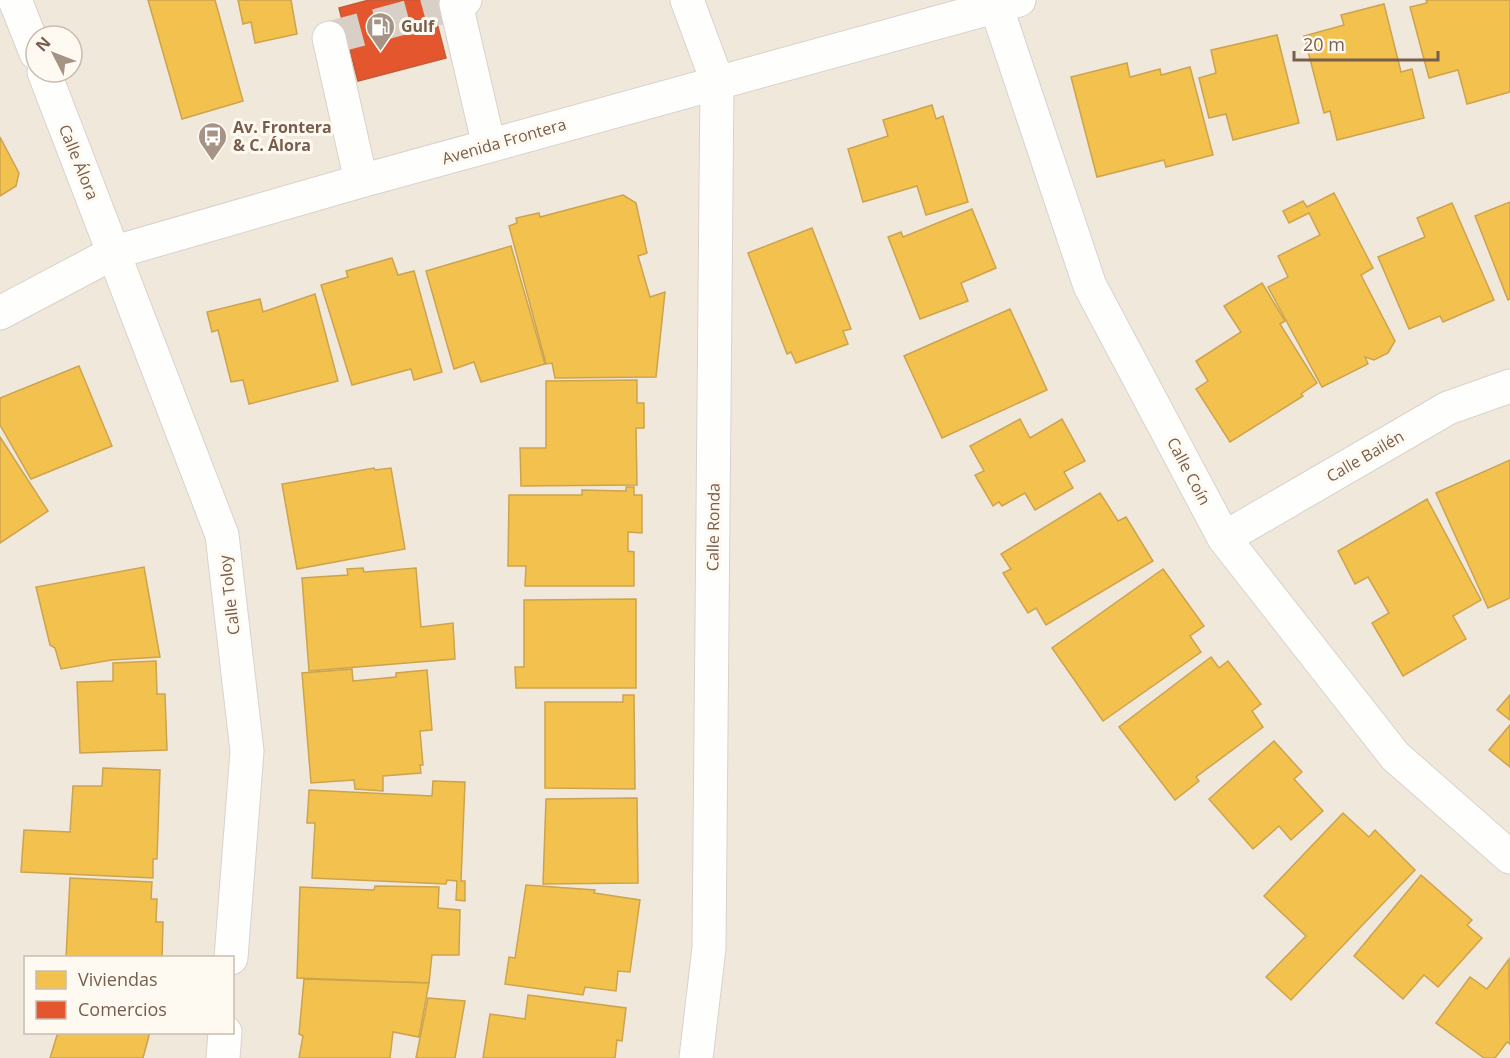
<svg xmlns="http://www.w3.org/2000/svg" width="1510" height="1058" font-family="'Open Sans',sans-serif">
<rect width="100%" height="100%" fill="#f8f5ee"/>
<path fill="#f1e8dc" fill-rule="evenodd" d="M0,0H1510V1058H0ZM36,36H72V72H36ZM26,958H232V1032H26Z"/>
<g fill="#f2c14e" stroke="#cda34e" stroke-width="1.5">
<polygon points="148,0 215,0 243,101 182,119"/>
<polygon points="238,0 291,0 297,34 255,43 251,22 243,24"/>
<polygon points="1426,0 1510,0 1510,92 1467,104 1458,70 1429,78 1410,7 1427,3"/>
<polygon points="1384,4 1401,72 1412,69 1424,118 1337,140 1330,111 1324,113 1304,36 1344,25 1341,15"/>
<polygon points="1277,35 1299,123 1233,140 1226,114 1209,118 1199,78 1216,73 1211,50"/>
<polygon points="1127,63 1130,77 1160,69 1161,75 1190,67 1213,155 1166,167 1164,160 1097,177 1071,77"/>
<polygon points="932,105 936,119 943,116 968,202 926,215 917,186 863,202 848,149 888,136 883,120"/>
<polygon points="0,137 19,173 16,186 0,196"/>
<polygon points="1334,193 1373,268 1361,275 1395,341 1388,353 1374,360 1365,357 1368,364 1322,387 1268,287 1288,277 1278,256 1320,235 1309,213 1289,223 1283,211 1303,201 1307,207"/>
<polygon points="623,195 636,203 647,253 638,256 650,297 665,292 656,377 555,378 552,363 546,364 509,226 517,223 516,218 539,213 540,217"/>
<polygon points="1510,202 1510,299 1508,300 1475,216"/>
<polygon points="1452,203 1494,300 1443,322 1440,316 1409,329 1378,257 1425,237 1417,218"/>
<polygon points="972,209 996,268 961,283 968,301 920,319 888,237 901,232 903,237"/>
<polygon points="812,228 851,329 843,331 848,344 796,363 791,352 787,354 748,253"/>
<polygon points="511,246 545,364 481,382 474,362 454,369 426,271"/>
<polygon points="392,258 398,275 414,271 442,372 414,380 411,369 352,385 321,285 348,277 346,271"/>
<polygon points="1262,283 1285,321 1280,324 1317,383 1301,394 1303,396 1230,442 1196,389 1208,381 1196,361 1241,332 1224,306"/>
<polygon points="315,294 338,381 249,404 243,380 231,382 218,330 212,332 207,312 260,299 263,312"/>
<polygon points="1010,309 1047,390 942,438 904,356"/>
<polygon points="79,366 112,446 31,479 0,425 0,398"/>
<polygon points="637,380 637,403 644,403 644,428 636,428 637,485 521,486 520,448 546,448 546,381"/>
<polygon points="1020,419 1030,438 1062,419 1085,461 1064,472 1073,488 1035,510 1025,493 1002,506 999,502 993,506 975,475 984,471 970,446"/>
<polygon points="0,437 48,511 0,543"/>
<polygon points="1510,460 1510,598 1488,608 1436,493"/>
<polygon points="374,468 375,470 391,468 405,549 297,569 282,484"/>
<polygon points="626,487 634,487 634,495 642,495 642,533 628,532 628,551 634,552 634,586 525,586 526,566 508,566 509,495 582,495 582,490 626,491"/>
<polygon points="1100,493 1118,521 1126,517 1153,561 1046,625 1036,608 1028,613 1003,573 1011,569 1001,554"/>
<polygon points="1427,499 1481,600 1453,616 1466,639 1403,676 1372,623 1389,613 1368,577 1355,584 1338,551"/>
<polygon points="144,567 160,657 111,660 61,669 55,648 50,645 36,587"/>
<polygon points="363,568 364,572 416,568 421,627 453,623 455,659 309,671 302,578 348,575 347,569"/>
<polygon points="1163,569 1204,626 1190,636 1201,652 1103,721 1052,648"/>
<polygon points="636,599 636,688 516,688 515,667 524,667 524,600"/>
<polygon points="1211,657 1219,668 1228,661 1261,704 1252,711 1263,727 1196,777 1199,781 1175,800 1119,727"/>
<polygon points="156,661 157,694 165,694 167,750 80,753 77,682 113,681 113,663"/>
<polygon points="352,669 353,681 396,677 396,673 427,670 432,730 420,731 423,765 420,765 421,773 383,776 383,791 355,789 354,780 311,783 302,673"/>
<polygon points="623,695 634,695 635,789 545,788 545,702 623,702"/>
<polygon points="1510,695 1510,720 1497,710"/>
<polygon points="1510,725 1510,767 1489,750"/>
<polygon points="1274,741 1302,772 1294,779 1323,811 1291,840 1279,826 1253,849 1209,799"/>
<polygon points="103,768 160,770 157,859 153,859 153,878 21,872 24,830 70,832 73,786 102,786"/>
<polygon points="433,781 465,782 461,881 465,881 465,901 456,900 457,881 447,880 446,884 312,878 315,823 307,823 309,790 432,796"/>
<polygon points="637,798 638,883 543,884 546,799"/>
<polygon points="1343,813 1369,837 1375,830 1415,870 1291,1000 1266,977 1306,936 1264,896"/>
<polygon points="1421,875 1472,920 1467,925 1482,938 1438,987 1424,975 1403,999 1354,956"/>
<polygon points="70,878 152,882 151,899 157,899 156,922 163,922 162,958 66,958"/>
<polygon points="526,885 595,890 594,893 640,900 630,972 618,971 616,991 585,987 583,995 505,984 509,957 515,958"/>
<polygon points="375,886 439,887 438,908 460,910 459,955 432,955 429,983 297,978 300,887 374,890"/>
<polygon points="1509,959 1510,1044 1507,1042 1495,1058 1484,1058 1436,1023 1470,977 1487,989"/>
<polygon points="304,979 429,983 419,1037 393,1032 390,1058 299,1058 303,1036 299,1034"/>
<polygon points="528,995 626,1008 622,1041 617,1040 615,1058 483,1058 490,1014 525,1019"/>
<polygon points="428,998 465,1001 455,1058 416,1058"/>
<polygon points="58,1032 150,1032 143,1058 50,1058"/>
</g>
<polygon fill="#e4572e" stroke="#c45937" stroke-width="1.5" points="369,0 431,0 446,58 358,81 339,8"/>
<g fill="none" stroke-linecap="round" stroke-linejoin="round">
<polyline stroke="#d8cfc6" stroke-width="33" stroke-dasharray="33 16" stroke-linecap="butt" points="329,38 456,4"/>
<defs>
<g id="minor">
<polyline points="15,0 36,53"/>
<polyline points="465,0 456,4 489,146"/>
<polyline points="687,0 717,81 709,948 696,1058"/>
<polyline points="996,6 1090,286 1224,538 1395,756 1510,857"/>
<polyline points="329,38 361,181"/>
<polyline points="44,72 222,535 247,751 231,958"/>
<polyline points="0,313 115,252 361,181 1019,0"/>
<polyline points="1224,538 1448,408 1510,386"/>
<polyline points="223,1058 225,1032"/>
</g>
</defs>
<use href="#minor" stroke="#d8d2cc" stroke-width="35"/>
<use href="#minor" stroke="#fefefc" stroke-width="33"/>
</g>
<defs>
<symbol id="fuel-pin" viewBox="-11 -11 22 30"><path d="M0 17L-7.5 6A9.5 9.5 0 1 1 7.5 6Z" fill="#a59385" stroke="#fffaf1"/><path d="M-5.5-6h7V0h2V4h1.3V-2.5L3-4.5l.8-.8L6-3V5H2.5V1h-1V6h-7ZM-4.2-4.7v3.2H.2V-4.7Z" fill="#fff"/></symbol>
<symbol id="bus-pin" viewBox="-11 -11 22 30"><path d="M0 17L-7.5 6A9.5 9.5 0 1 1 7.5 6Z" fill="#a59385" stroke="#fffaf1"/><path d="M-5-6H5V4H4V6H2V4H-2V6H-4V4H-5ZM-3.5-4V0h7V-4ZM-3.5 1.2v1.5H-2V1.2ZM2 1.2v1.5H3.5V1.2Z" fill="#fff"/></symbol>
</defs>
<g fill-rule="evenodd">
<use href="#fuel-pin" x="364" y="10" width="33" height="45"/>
<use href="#bus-pin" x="196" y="120" width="33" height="45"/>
</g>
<g text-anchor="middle" stroke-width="6" stroke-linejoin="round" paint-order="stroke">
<g font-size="16" font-weight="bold" fill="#785e4d" stroke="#fffaf1" text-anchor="start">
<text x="401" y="32">Gulf</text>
<text x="233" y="133">Av. Frontera<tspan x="233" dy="18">&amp; C. Álora</tspan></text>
</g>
<g font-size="16" fill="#785e4d" stroke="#fffaf1">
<text transform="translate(504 141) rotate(-16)" y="6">Avenida Frontera</text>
<text transform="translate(79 162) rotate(68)" y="6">Calle Álora</text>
<text transform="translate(1365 456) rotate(-30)" y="6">Calle Bailén</text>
<text transform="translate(1189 471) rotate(62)" y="6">Calle Coín</text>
<text transform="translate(713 527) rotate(-89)" y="6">Calle Ronda</text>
<text transform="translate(229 595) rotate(-97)" y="6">Calle Toloy</text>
</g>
</g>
<rect x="24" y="956" width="210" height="78" fill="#fffaf1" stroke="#c9bcaf" stroke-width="1.5"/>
<rect x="36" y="971" width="30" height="18" fill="#f2c14e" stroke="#c9bcaf" stroke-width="1.5"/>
<text x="78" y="986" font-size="18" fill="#785e4d">Viviendas</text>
<rect x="36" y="1001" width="30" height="18" fill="#e4572e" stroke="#c9bcaf" stroke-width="1.5"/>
<text x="78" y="1016" font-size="18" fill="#785e4d">Comercios</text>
<g transform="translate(54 54) rotate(312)"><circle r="28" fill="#fffaf1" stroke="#c9bcaf" stroke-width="1.5"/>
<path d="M0-4.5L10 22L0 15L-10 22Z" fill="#a59385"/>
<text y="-9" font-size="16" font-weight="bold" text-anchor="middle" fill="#785e4d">N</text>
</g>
<path d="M1294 51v9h144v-9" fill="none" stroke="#785e4d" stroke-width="3"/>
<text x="1303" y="51" font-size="18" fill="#785e4d" stroke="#fffaf1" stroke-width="4.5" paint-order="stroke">20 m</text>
</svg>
